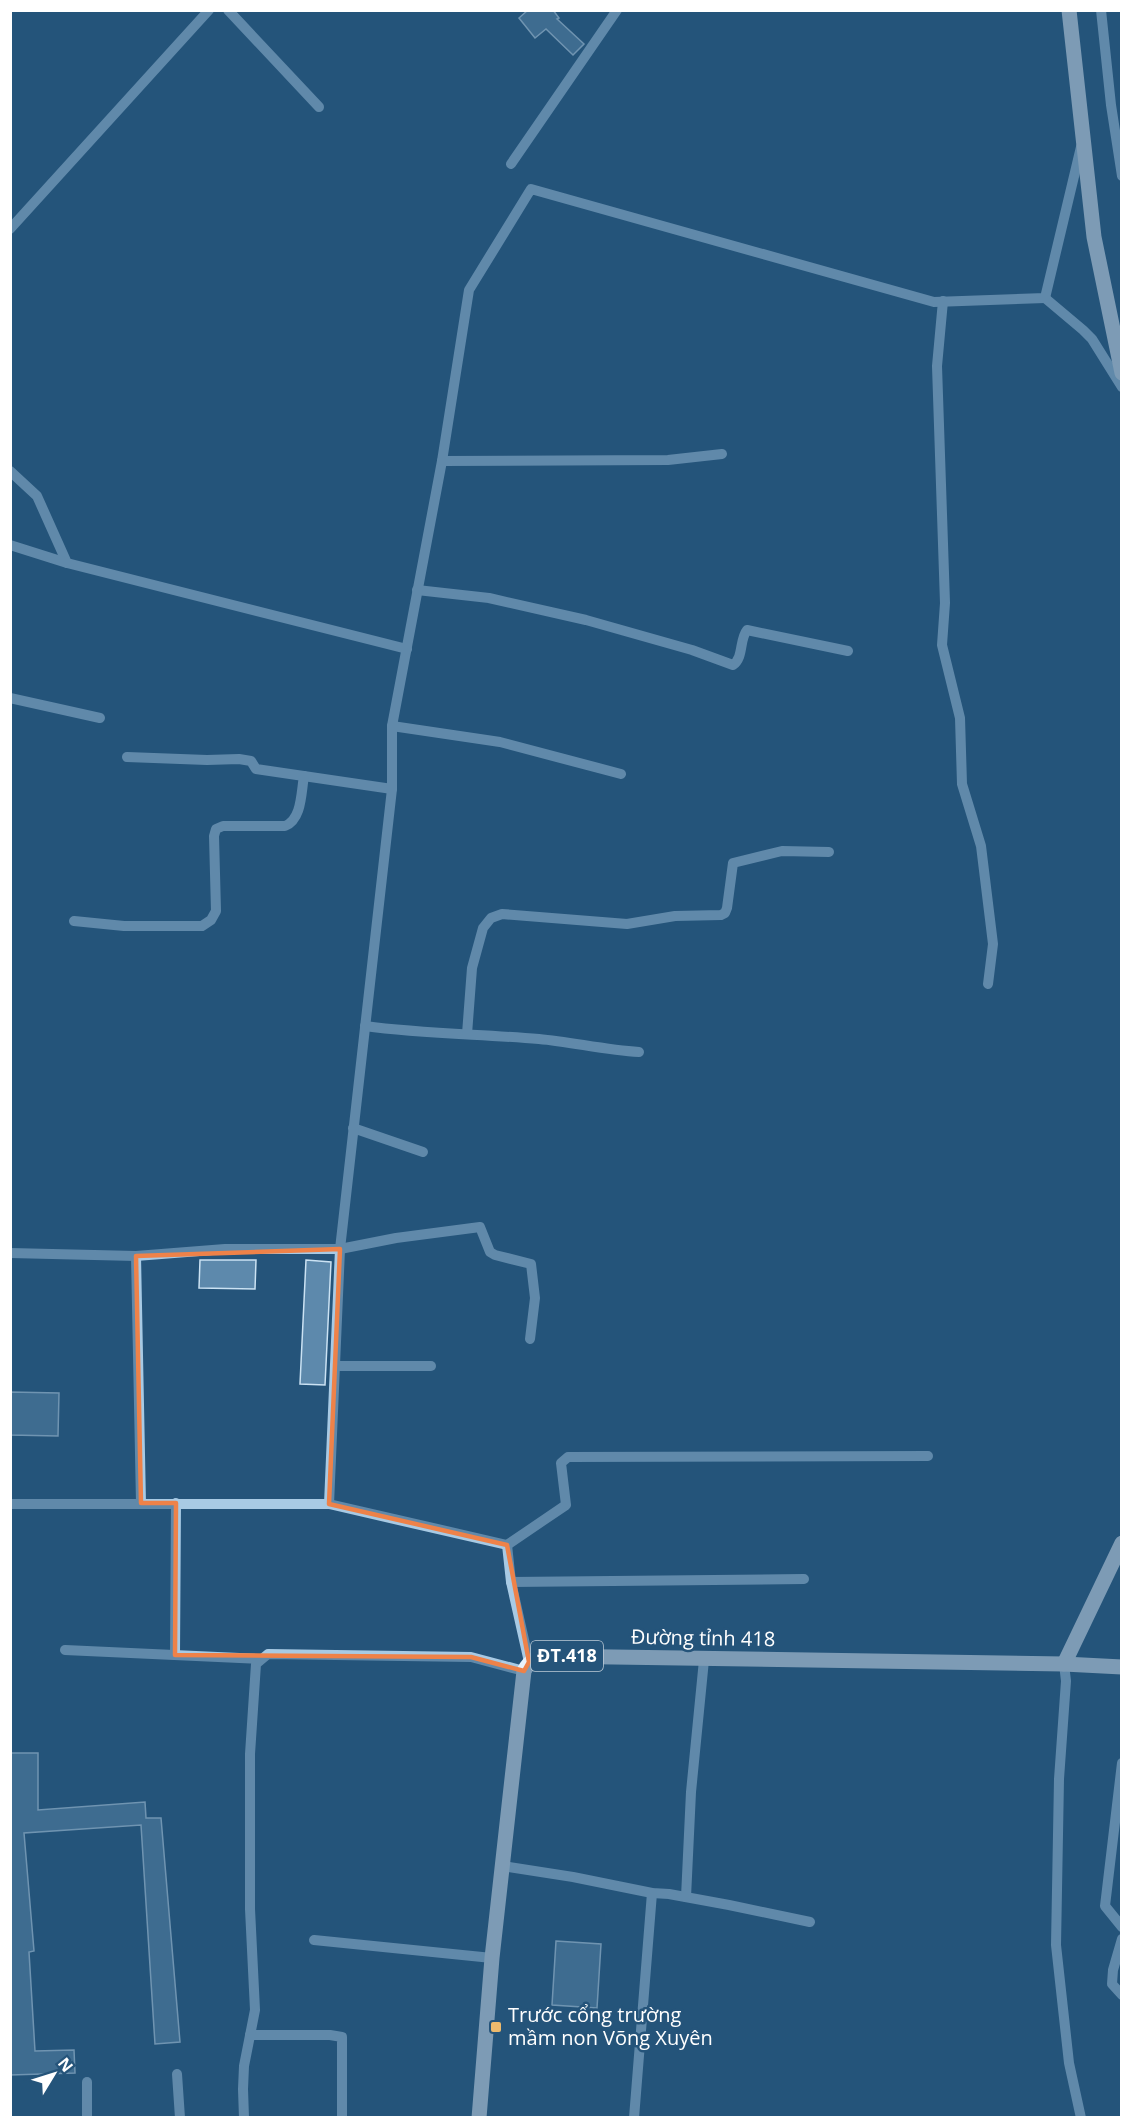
<svg xmlns="http://www.w3.org/2000/svg" width="1132" height="2128" font-family="'Open Sans',sans-serif">
<rect width="100%" height="100%" fill="#25547a"/>
<g fill="#5d89ac" stroke="#cbe2f3" stroke-width="1.5">
<polygon points="528,10 553,10 559,18 557,19 584,44 573,55 546,29 535,38 519,18"/>
<polygon points="200,1260 256,1260 255,1289 199,1288"/>
<polygon points="306,1260 331,1262 325,1385 300,1384"/>
<polygon points="10,1392 59,1393 58,1436 10,1435"/>
<polygon points="10,1753 38,1753 38,1810 145,1802 146,1818 161,1818 180,2042 155,2044 141,1825 24,1833 34,1951 29,1952 35,2051 74,2050 75,2073 10,2075"/>
<polygon points="556,1941 601,1944 597,2008 552,2005"/>
</g>
<g fill="none" stroke-linecap="round" stroke-linejoin="round">
<g stroke="#a8cae4" stroke-width="10">
<polyline points="228,10 319,107"/>
<polyline points="1101,10 1111,105 1122,176"/>
<polyline points="511,164 617,10"/>
<polyline points="10,229 209,10"/>
<polyline points="1045,298 1083,330 1092,339 1122,387"/>
<polyline points="943,301 937,366 945,603 942,645 960,718 962,784 981,846 993,944 988,984"/>
<polyline points="442,461 668,460 722,454"/>
<polyline points="10,471 37,496 67,563 407,649"/>
<polyline points="10,545 67,563"/>
<path d="M417,590L489,598L586,620L692,650L733,665C744,657 739,640 747,630L848,651"/>
<polyline points="10,698 100,718"/>
<polyline points="392,726 500,742 621,774"/>
<polyline points="127,757 207,760 239,759 251,761 256,769 392,789"/>
<path d="M74,921L124,926H202L211,920L216,911L214,836L216,829L223,826H285C302,819 301,793 304,776"/>
<path d="M365,1026C423,1034 481,1034 539,1039C572,1042 605,1050 639,1052"/>
<polyline points="467,1034 472,968 483,928 491,918 502,914 627,924 675,916 721,915 725,913 727,908 733,863 782,851 829,852"/>
<polyline points="353,1128 423,1152"/>
<polyline points="10,1253 136,1256 225,1249 340,1249 396,1238 480,1227 490,1252 495,1255 531,1264 535,1298 530,1339"/>
<polyline points="136,1256 141,1503"/>
<polyline points="335,1366 431,1366"/>
<polyline points="10,1504 329,1504 507,1545 511,1582 529,1662"/>
<polyline points="329,1504 340,1249 392,789 392,726 442,461 469,290 531,189 934,302 1045,298 1081,147"/>
<polyline points="507,1545 566,1505 561,1463 568,1457 928,1456"/>
<polyline points="511,1582 804,1579"/>
<polyline points="65,1650 260,1659"/>
<polyline points="175,1655 176,1503"/>
<polyline points="1064,1664 1066,1681 1059,1779 1056,1945 1069,2063 1081,2118"/>
<polyline points="1122,1763 1105,1906 1122,1927"/>
<polyline points="502,1866 573,1877 652,1893 669,1894 729,1905 810,1922"/>
<polyline points="686,1897 691,1792 704,1660"/>
<polyline points="1122,1939 1113,1970 1112,1984 1122,1995"/>
<polyline points="314,1940 492,1958"/>
<polyline points="250,2035 330,2035 342,2037 342,2118"/>
<polyline points="177,2074 180,2118"/>
<polyline points="87,2082 87,2118"/>
<polyline points="244,2118 243,2089 244,2066 255,2010 250,1909 250,1754 256,1664 268,1654 471,1657 524,1671"/>
<polyline points="634,2118 652,1893"/>
</g>
<g stroke="#e8f2fc" stroke-width="15">
<polyline points="1069,10 1094,237 1122,373"/>
<polyline points="1064,1664 1122,1543"/>
<path d="M479,2118L492,1958L524,1671C530,1660 535,1658 547,1656L1064,1664L1122,1667"/>
</g>
</g>
<path d="M0 0H1132V2128H0ZM340,1249L329,1504L507,1545L529,1662L524,1671L471,1657L175,1655L176,1503H141L136,1256Z" fill="#25547a" fill-opacity=".55" fill-rule="evenodd"/>
<path fill="none" stroke="#ee8249" stroke-width="4.5" stroke-linejoin="round" d="M340,1249L329,1504L507,1545L529,1662L524,1671L471,1657L175,1655L176,1503H141L136,1256Z"/>
<rect fill="#edba6d" stroke="#25547a" stroke-width="2" x="490" y="2021" width="12" height="12" rx="3"/>
<g text-anchor="middle" stroke-width="5" stroke-linejoin="round" paint-order="stroke">
<rect fill="#25547a" stroke="#beccd7" stroke-width="1.5" x="531" y="1641" width="72" height="30" rx="4.5"/>
<g font-size="18" font-weight="bold" fill="#fff">
<text x="567" y="1662">ĐT.418</text>
</g>
<g font-size="20" fill="#fff" stroke="#25547a">
<text transform="translate(703 1638) rotate(1)" y="7">Đường tỉnh 418</text>
</g>
<g font-size="20" fill="#fff" stroke="#25547a" text-anchor="start">
<text x="508" y="2022">Trước cổng trường<tspan x="508" dy="23">mầm non Võng Xuyên</tspan></text>
</g>
</g>
<rect width="1132" height="2128" fill="none" stroke="#ffffff" stroke-width="24"/>
<g transform="translate(54 2074) rotate(52)" stroke="#25547a" stroke-width="4.5" paint-order="stroke">
<path d="M0-4.5L10 22L0 15L-10 22Z" fill="#ffffff"/>
<text y="-9" font-size="16" font-weight="bold" text-anchor="middle" fill="#ffffff">N</text>
</g>
</svg>
